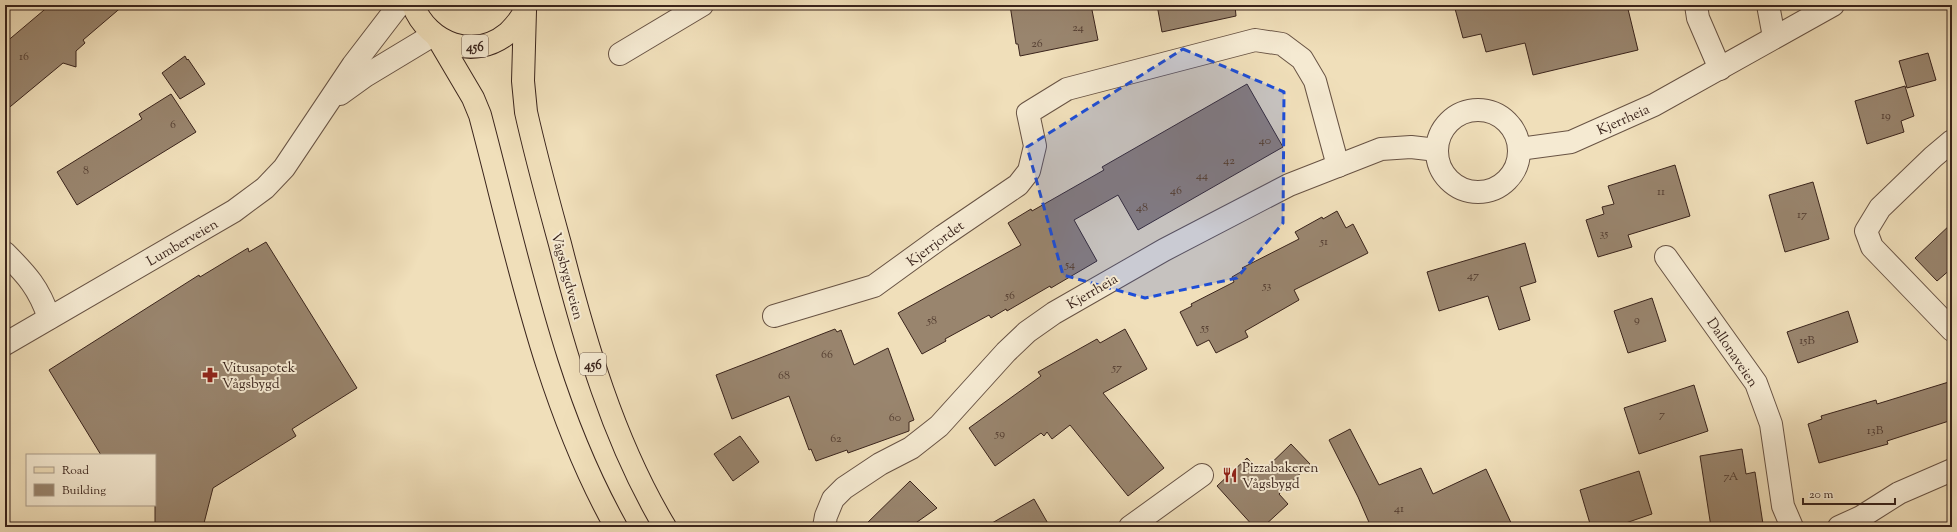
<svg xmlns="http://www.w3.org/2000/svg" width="1957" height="532" font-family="'Sorts Mill Goudy',serif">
<rect width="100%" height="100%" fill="#f0dfba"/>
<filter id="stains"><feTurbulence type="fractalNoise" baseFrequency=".005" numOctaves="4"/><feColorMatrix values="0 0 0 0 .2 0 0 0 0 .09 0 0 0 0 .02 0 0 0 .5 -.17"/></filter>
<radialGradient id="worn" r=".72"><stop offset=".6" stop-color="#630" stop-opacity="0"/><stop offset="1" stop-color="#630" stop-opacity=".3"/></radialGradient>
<g fill="#99856e" stroke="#3a241c">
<polygon points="50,5 124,5 83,40 85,43 76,51 76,67 63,63 5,111 5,43"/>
<polygon points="1010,5 1091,5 1098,40 1020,56 1018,44 1016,44"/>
<polygon points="1157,5 1235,5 1236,16 1162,32"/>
<polygon points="1454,5 1627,5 1638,50 1533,75 1525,43 1486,52 1481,34 1463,38"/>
<polygon points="1928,53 1936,80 1907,88 1899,61"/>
<polygon points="185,56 187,60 188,59 205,84 180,99 162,73"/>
<polygon points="1247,84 1283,147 1138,230 1118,195 1074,220 1097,261 1051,288 1050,286 1007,311 1006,309 991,318 989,315 945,339 946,341 922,354 898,313 1021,245 1008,223 1031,209 1032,211 1104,170 1102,167"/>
<polygon points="1905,86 1914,116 1901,121 1904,132 1867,144 1855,101"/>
<polygon points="171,94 196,132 77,205 57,172 142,119 139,114"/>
<polygon points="1675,165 1690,216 1628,235 1632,247 1598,257 1586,220 1604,214 1602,207 1614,204 1608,186"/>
<polygon points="1813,182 1829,239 1785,252 1769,195"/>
<polygon points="1337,211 1346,228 1353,224 1368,253 1294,290 1299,300 1245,331 1248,337 1216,353 1209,340 1197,346 1180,312 1192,306 1191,304 1234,282 1232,277 1244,270 1242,268 1299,239 1295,232 1322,217 1323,219"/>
<polygon points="1952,223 1952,268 1937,281 1915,258"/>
<polygon points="266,242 357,388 292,429 296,436 213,488 203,527 155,527 155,455 101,455 49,370 199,275 200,277 248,248 249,252"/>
<polygon points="1525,243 1536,282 1520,287 1530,320 1499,330 1488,296 1439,311 1427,272"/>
<polygon points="1652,298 1666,341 1628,353 1614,311"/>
<polygon points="1848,311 1858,342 1798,363 1787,332"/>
<polygon points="835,329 837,332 841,330 854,365 888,348 914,420 909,422 909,431 848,453 847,450 816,461 811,449 809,450 789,396 732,419 716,375"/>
<polygon points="1125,329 1147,369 1103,393 1164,468 1128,496 1070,425 1052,439 1047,432 1044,436 1041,433 995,466 969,428 1041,376 1038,372 1097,339 1100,343"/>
<polygon points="1952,381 1952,420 1887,441 1888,444 1819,463 1808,424 1822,419 1821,416 1876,400 1877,404"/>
<polygon points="1694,385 1708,431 1639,454 1624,408"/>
<polygon points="1350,429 1379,485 1421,468 1433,494 1486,469 1513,527 1371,527 1358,497 1329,440"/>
<polygon points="740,436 759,462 733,481 714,454"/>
<polygon points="1291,444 1310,464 1279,494 1288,504 1263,527 1254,527 1217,486 1247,458 1261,473"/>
<polygon points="1742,449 1746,474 1755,472 1763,524 1743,527 1711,527 1700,456"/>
<polygon points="1639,471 1652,514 1614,527 1591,527 1580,490"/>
<polygon points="910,481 937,508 910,527 863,527"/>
<polygon points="1034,499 1050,527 985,527"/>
</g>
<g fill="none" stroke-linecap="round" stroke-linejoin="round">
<defs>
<g id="minor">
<polyline points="1696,5 1698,18 1720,69"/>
<polyline points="1768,5 1774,37"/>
<polyline points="620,54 702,5"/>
<polyline points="340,94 365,76 433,35"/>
<circle cx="1478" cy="151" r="41"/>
<polyline points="1952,141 1933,157 1880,208 1866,231 1872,247 1952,330"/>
<polyline points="1520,149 1571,142 1654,105 1833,5"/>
<path d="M5,253C27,275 39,288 49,318"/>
<polyline points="1666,257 1756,383 1771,424 1783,506 1792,527"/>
<polyline points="774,316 874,286 943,236 1018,185 1029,171 1035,146 1028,113 1067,89 1255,40 1282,44 1302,59 1315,81 1338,166"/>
<polyline points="5,344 234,211 265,188 284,168 353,65 399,5"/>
<polyline points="824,527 826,516 833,499 844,488 880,464 911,448 939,426 1006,352 1027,332 1054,313 1164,250 1289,185 1381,149 1411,147 1437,150"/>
<polyline points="1130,527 1202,475"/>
<polyline points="1839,527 1861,517 1899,493 1952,470"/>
</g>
<g id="major">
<path d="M413,5C428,44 474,61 508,33C515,26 523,18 525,8"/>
<path d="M525,11L523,81L526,112C536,157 548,200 560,244C585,342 613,440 665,527"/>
<path d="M437,37L473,98L480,115C517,254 545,400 616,527"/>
</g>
</defs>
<use href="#minor" stroke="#685344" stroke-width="24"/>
<use href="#major" stroke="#3a241c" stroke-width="24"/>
<use href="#minor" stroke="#f5ead2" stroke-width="22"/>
<use href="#major" stroke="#f0dfba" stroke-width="22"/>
</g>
<path fill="#1d4ed8" fill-opacity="0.2" stroke="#1d4ed8" stroke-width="3" stroke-dasharray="8 5" stroke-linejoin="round" d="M1183,49L1284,92L1283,223L1237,278L1145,298L1063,275L1027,147Z"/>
<defs>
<symbol id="pharmacy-bare" viewBox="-9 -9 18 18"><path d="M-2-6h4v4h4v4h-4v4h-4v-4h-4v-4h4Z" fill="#8f2418" stroke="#f5ead2" stroke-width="2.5" paint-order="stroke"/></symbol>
<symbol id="restaurant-bare" viewBox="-9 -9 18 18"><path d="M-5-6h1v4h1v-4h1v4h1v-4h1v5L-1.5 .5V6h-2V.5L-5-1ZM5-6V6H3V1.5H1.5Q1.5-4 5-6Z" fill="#8f2418" stroke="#f5ead2" stroke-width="2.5" paint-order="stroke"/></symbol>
</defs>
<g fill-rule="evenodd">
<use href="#pharmacy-bare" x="199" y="364" width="22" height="22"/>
<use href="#restaurant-bare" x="1219" y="464" width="22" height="22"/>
</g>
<g text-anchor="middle" stroke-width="4" stroke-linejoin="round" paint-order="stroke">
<g font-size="12" fill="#523c30">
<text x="1078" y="31">24</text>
<text x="1037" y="47">26</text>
<text x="24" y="60">16</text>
<text x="1886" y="119">19</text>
<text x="173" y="128">6</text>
<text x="1265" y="144">40</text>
<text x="1229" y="164">42</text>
<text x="86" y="174">8</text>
<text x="1202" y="179">44</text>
<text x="1176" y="194">46</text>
<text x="1661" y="195">11</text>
<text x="1142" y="211">48</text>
<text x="1802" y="218">17</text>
<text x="1604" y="237">35</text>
<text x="1324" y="245">51</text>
<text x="1070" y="268">54</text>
<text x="1473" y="279">47</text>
<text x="1267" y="289">53</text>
<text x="1010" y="299">56</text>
<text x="1637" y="323">9</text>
<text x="932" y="324">58</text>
<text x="1205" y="331">55</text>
<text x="1807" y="344">15B</text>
<text x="827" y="358">66</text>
<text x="1117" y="371">57</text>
<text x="784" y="379">68</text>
<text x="1662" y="418">7</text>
<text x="895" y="421">60</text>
<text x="1875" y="434">13B</text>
<text x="1000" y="437">59</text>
<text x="836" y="442">62</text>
<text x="1731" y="480">7A</text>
<text x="1399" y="512">41</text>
</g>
<g fill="#f5ead2" stroke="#725f53" stroke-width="1">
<rect x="462" y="35" width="26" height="22" rx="3"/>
<rect x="580" y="353" width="26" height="22" rx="3"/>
</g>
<g font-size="13" font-weight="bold" fill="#3a241c">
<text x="475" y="51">456</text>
<text x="593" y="369">456</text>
</g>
<g font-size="14" fill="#3a241c" stroke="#f5ead2">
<text transform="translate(1623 119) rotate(-24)" y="5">Kjerrheia</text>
<text transform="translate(182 242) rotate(-30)" y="5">Lumberveien</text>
<text transform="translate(935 243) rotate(-36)" y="5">Kjerrjordet</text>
<text transform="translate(568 276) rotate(75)" y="5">Vågsbygdveien</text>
<text transform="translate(1092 291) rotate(-30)" y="5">Kjerrheia</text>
<text transform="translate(1733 352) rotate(56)" y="5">Dallonaveien</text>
</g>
<g font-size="14" fill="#3a241c" stroke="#f5ead2" text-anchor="start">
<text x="222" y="372">Vitusapotek<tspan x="222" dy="16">Vågsbygd</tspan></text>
<text x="1242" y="472">Pizzabakeren<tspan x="1242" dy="16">Vågsbygd</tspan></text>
</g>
</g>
<rect width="1957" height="532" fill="none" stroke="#f0dfba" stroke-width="20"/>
<rect x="6" y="6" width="1945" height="520" fill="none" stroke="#3a241c" stroke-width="2"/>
<rect x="10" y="10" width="1937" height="512" fill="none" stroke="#3a241c"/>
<rect x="26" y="454" width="130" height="52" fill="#f5ead2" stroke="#aa9b89"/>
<rect x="34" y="467" width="20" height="6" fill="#f0dfba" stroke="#aa9b89"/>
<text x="62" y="474" font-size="12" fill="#3a241c">Road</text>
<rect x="34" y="484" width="20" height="12" fill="#99856e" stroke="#aa9b89"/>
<text x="62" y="494" font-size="12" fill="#3a241c">Building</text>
<path d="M1803 498v6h92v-6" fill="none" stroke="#3a241c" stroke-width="2"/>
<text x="1809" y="498" font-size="12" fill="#3a241c" stroke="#f5ead2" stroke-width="3" paint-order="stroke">20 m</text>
<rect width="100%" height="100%" filter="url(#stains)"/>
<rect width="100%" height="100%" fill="url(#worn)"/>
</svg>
